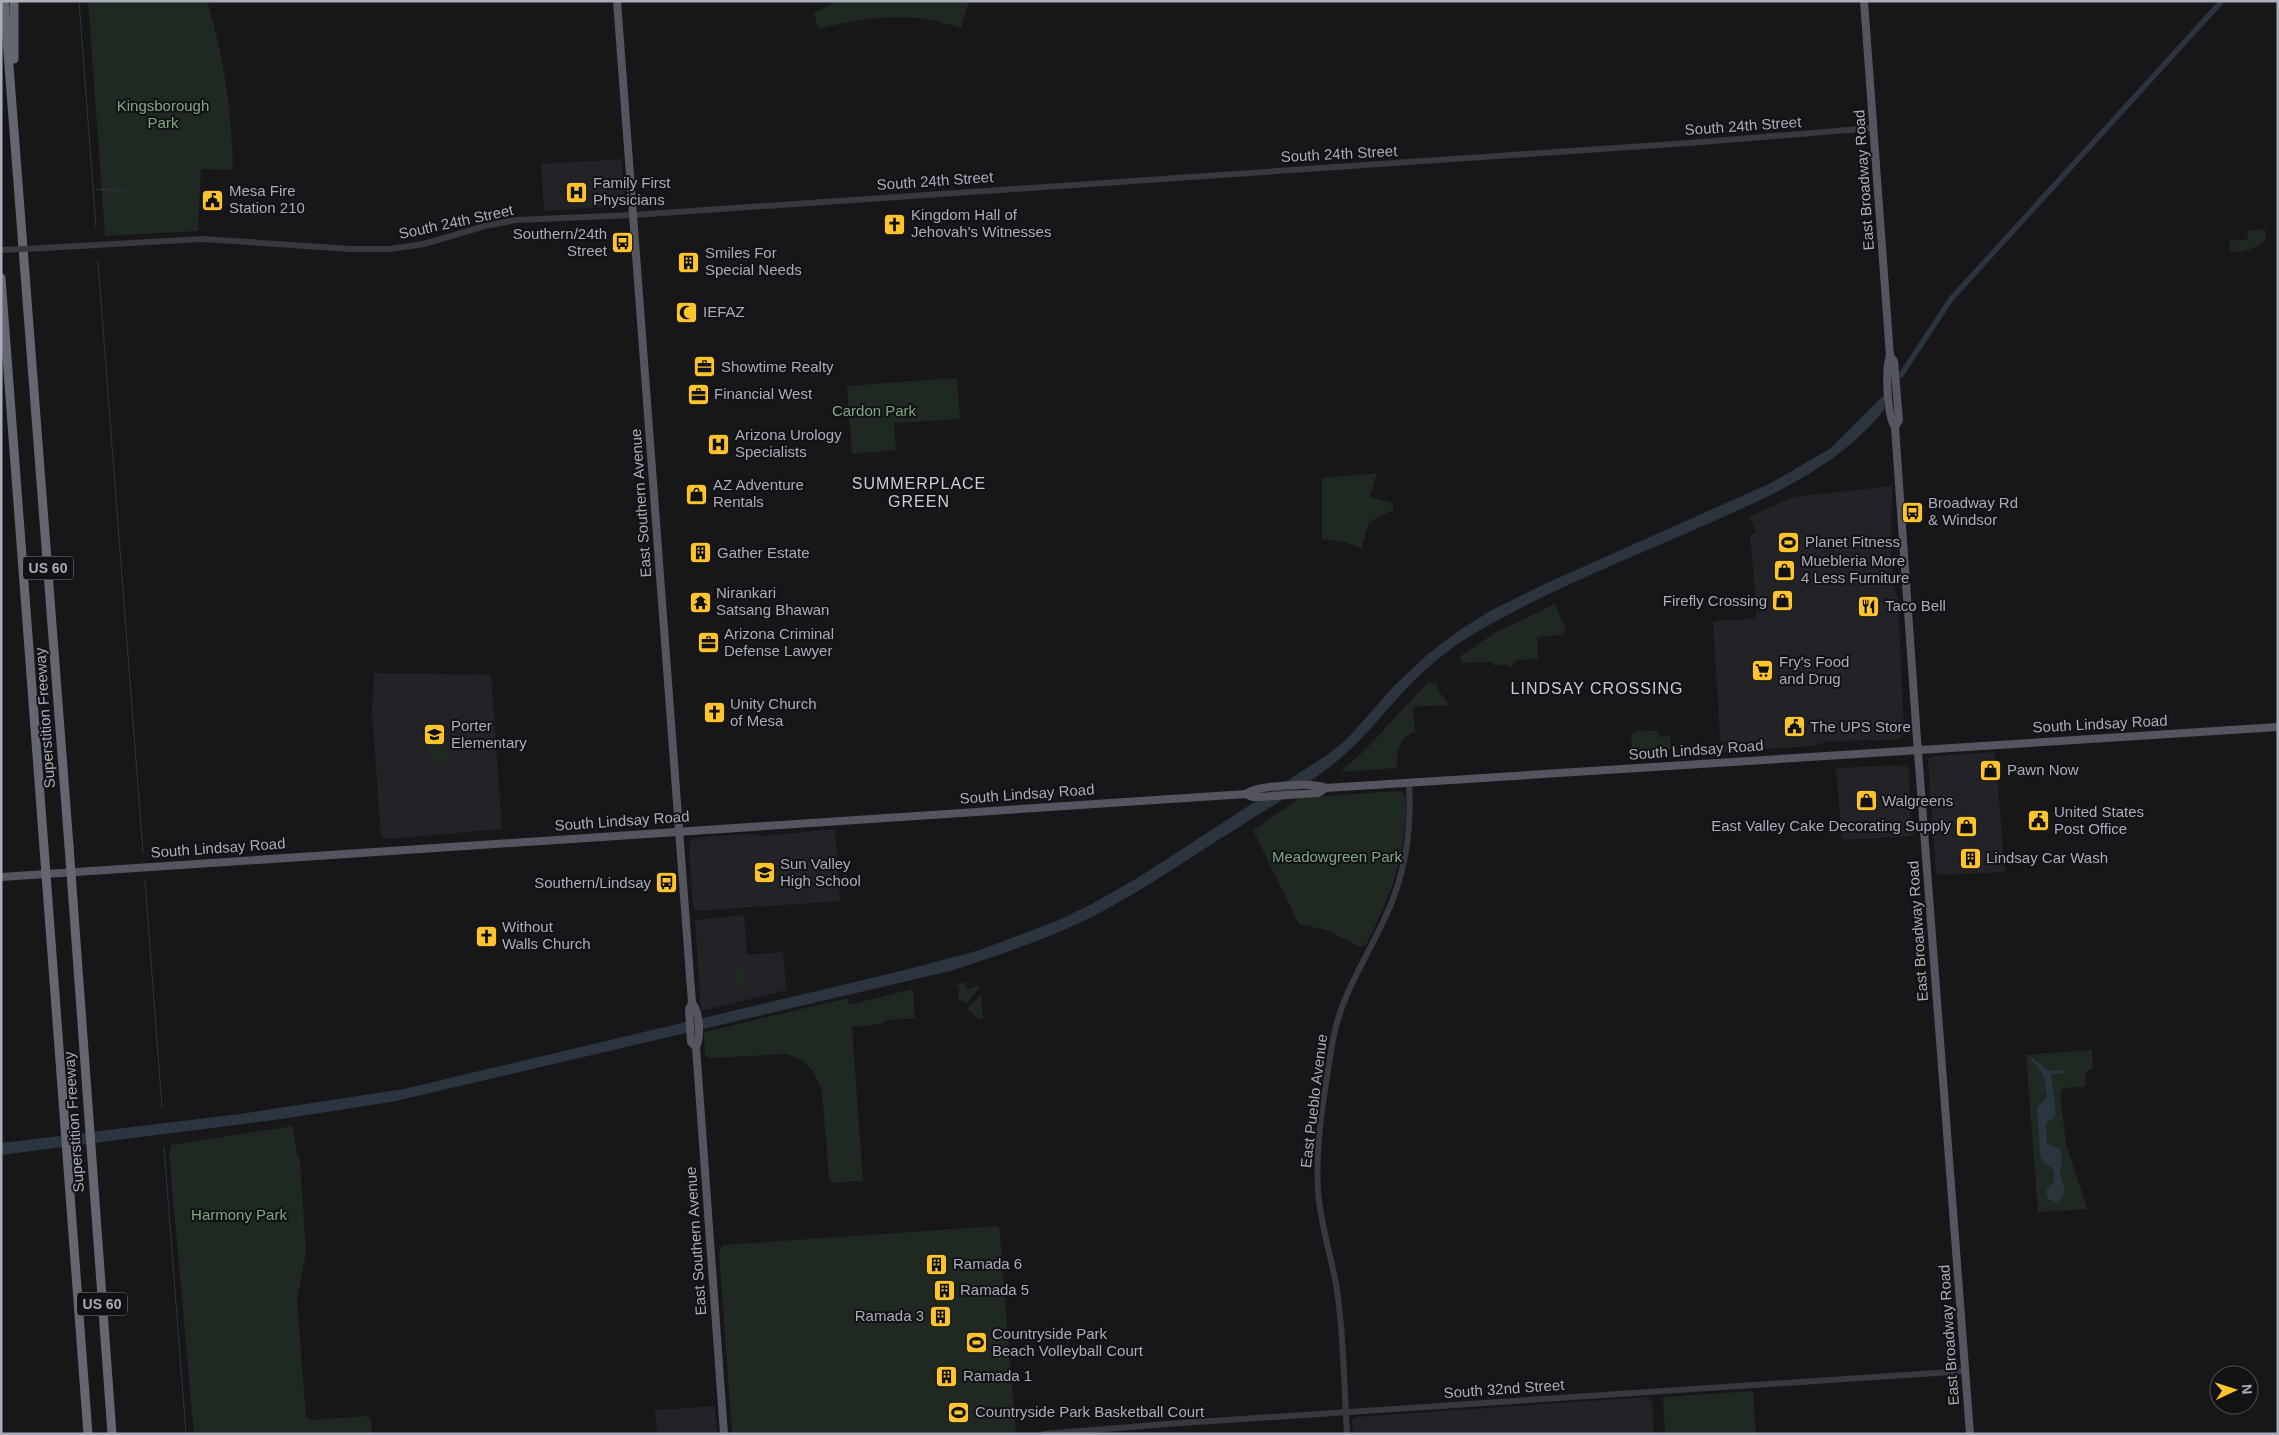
<svg xmlns="http://www.w3.org/2000/svg" width="2279" height="1435" font-family="Arial,sans-serif">
<rect width="100%" height="100%" fill="#17171a"/>
<g fill="#232327">
<polygon points="622,159 625,201 622,206 544,211 541,164"/>
<polygon points="1892,486 1891,552 1893,583 1898,599 1904,731 1902,738 1896,740 1829,741 1812,746 1721,752 1713,621 1752,619 1757,614 1750,535 1756,532 1749,517 1793,497"/>
<polygon points="374,673 491,675 502,829 388,839 381,837 372,711"/>
<polygon points="1995,752 2005,872 1936,875 1928,759 1934,756"/>
<polygon points="1902,765 1906,766 1909,770 1910,818 1914,836 1842,840 1836,768"/>
<polygon points="835,829 840,901 698,911 693,908 689,845 692,838 747,834 762,836"/>
<polygon points="744,915 747,955 783,952 786,990 701,1011 695,920"/>
<polygon points="1648,1397 1652,1402 1654,1434 1353,1434 1352,1420 1357,1417"/>
<polygon points="715,1406 717,1434 657,1434 655,1410"/>
</g>
<g fill="#1f2821">
<path d="M88,1H207C224,56 232,113 233,170L201,169L198,231L105,236Z"/>
<path d="M838,1H969L961,28C949,25 938,21 926,19C891,14 853,20 818,29L814,13Z"/>
<path d="M2265,229L2266,240C2258,247 2239,256 2230,250L2229,241L2248,239L2247,231Z"/>
<polygon points="957,378 960,419 894,423 896,450 852,454 847,386"/>
<polygon points="1377,473 1370,497 1393,503 1393,510 1369,522 1361,549 1346,542 1322,539 1322,478"/>
<polygon points="1555,604 1566,630 1562,635 1537,637 1538,659 1517,660 1511,667 1504,664 1495,666 1492,662 1463,663 1459,657 1495,633"/>
<path d="M1428,682L1437,684C1437,695 1446,696 1448,705L1413,707L1415,732C1399,734 1396,756 1397,768L1340,772L1365,750Z"/>
<polygon points="445,726 446,737 428,739 427,728"/>
<polygon points="1658,730 1659,737 1670,736 1671,750 1632,753 1631,735 1636,731"/>
<polygon points="446,738 447,749 428,750 428,740"/>
<polygon points="447,750 448,761 429,762 428,751"/>
<path d="M1397,791L1402,792L1406,798C1407,854 1391,895 1366,945L1360,947L1326,930L1299,924L1253,830L1297,800V798Z"/>
<polygon points="748,967 749,987 736,988 735,968"/>
<polygon points="965,982 967,989 978,986 979,989 966,1004 958,998 959,987 953,986"/>
<polygon points="913,989 915,1018 887,1020 881,1024 852,1027 863,1181 833,1183 829,1179 822,1090 813,1071 801,1060 787,1054 712,1058 705,1056 704,1032 848,998 849,1005"/>
<polygon points="981,995 983,1018 978,1019 967,1008"/>
<polygon points="2092,1050 2093,1069 2087,1071 2085,1076 2085,1087 2063,1088 2060,1094 2066,1143 2087,1209 2038,1212 2026,1055"/>
<polygon points="293,1126 297,1155 300,1157 306,1253 297,1298 306,1417 311,1420 368,1416 371,1420 372,1434 194,1434 169,1153 171,1145"/>
<polygon points="999,1226 1016,1433 732,1434 719,1252 723,1245"/>
<polygon points="1753,1391 1756,1434 1665,1434 1663,1397"/>
</g>
<g fill="#2c353f">
<path d="M1884,395V410C1838,467 1771,496 1705,525C1633,557 1558,586 1489,625C1458,642 1430,663 1406,689C1383,713 1363,740 1337,761C1304,788 1267,809 1231,832C1186,860 1142,891 1094,916C1048,939 999,955 950,971L396,1101L289,1118L1,1155V1143L240,1114L404,1089L905,970L980,950L1059,920L1092,904L1139,877L1327,755L1346,740L1394,686L1428,654L1457,632L1490,611L1549,582L1771,483L1831,448Z"/>
<path d="M2032,1058L2050,1071L2065,1070V1073L2051,1074C2052,1083 2057,1111 2055,1117L2046,1123L2047,1144L2059,1148L2062,1157L2060,1175L2065,1191L2060,1200L2056,1202L2048,1199C2044,1190 2048,1187 2054,1182C2056,1168 2051,1168 2042,1161L2040,1154L2037,1107L2047,1098C2046,1082 2044,1069 2030,1060Z"/>
</g>
<g fill="none" stroke-linecap="round" stroke-linejoin="round">
<g stroke="#2c353f" stroke-width="1">
<polyline points="79,1 96,227"/>
<polyline points="94,189 126,191"/>
<polyline points="98,262 143,852"/>
<polyline points="145,880 162,1108"/>
<polyline points="164,1147 186,1434"/>
</g>
<polyline stroke="#2c353f" stroke-width="5.5" points="1901,375 1951,299 2222,1"/>
<g stroke="#38393f" stroke-width="6">
<polyline points="43,248 203,239 351,249 389,249 424,244 485,226 516,220 633,215 1689,143 1873,128"/>
<polyline points="1044,1434 1167,1424 1966,1371"/>
<path d="M1347,1434C1344,1386 1344,1337 1337,1290C1332,1257 1320,1225 1318,1190C1315,1143 1325,1087 1333,1040C1340,998 1365,960 1383,922C1405,877 1412,833 1409,783"/>
</g>
<g stroke="#54555e" stroke-width="8">
<polyline points="617,1 692,1003 689,1009 691,1042 696,1047"/>
<path d="M1864,1L1890,356C1885,369 1887,416 1895,427L1917,739L1970,1434"/>
<polyline points="1890,356 1894,361 1899,420 1895,427"/>
<polyline points="1246,794 1252,797 1259,797 1318,793 1326,788 2278,727"/>
<path d="M1,877L1246,794C1258,785 1313,782 1326,788"/>
<path d="M692,1003C700,1011 701,1037 696,1047L724,1434"/>
</g>
<g stroke="#646670" stroke-width="9">
<polyline points="4,1 69,846"/>
<polyline points="14,59 14,1"/>
<polyline points="1,278 44,848"/>
<polyline points="73,900 112,1434"/>
<polyline points="48,901 88,1434"/>
</g>
<polyline stroke="#38393f" stroke-width="6" points="1,250 43,248"/>
<g stroke="#646670" stroke-width="9">
<polyline points="69,846 73,900"/>
<polyline points="44,848 48,901"/>
</g>
</g>
<defs>
<symbol id="hospital-square" viewBox="-11 -11 22 22"><rect x="-9" y="-9" width="18" height="18" rx="4" fill="#fec42b" stroke="#121215"/><path d="M-5-5h3v3.5h4V-5h3V5h-3V1.5h-4V5h-3Z" fill="#111"/></symbol>
<symbol id="civic-square" viewBox="-11 -11 22 22"><rect x="-9" y="-9" width="18" height="18" rx="4" fill="#fec42b" stroke="#121215"/><path d="M-.6-6.5H3V-4.5H.6V-3L4-1V1h2V6H-6V1h2V-1L-.6-3ZM-1.2 2.5V6h2.4V2.5Z" fill="#111"/></symbol>
<symbol id="church-square" viewBox="-11 -11 22 22"><rect x="-9" y="-9" width="18" height="18" rx="4" fill="#fec42b" stroke="#121215"/><path d="M-1.2-6h2.4v3.5h3.3v2.4h-3.3V6h-2.4V-.1h-3.3v-2.4h3.3Z" fill="#111"/></symbol>
<symbol id="bus-square" viewBox="-11 -11 22 22"><rect x="-9" y="-9" width="18" height="18" rx="4" fill="#fec42b" stroke="#121215"/><path d="M-5-6H5V4H4V6H2V4H-2V6H-4V4H-5ZM-3.5-4V0h7V-4ZM-3.5 1.2v1.5H-2V1.2ZM2 1.2v1.5H3.5V1.2Z" fill="#111"/></symbol>
<symbol id="building-square" viewBox="-11 -11 22 22"><rect x="-9" y="-9" width="18" height="18" rx="4" fill="#fec42b" stroke="#121215"/><path d="M-4-6H4V6H1V3H-1V6H-4ZM-2.5-4.3h1.7v1.8h-1.7ZM.8-4.3h1.7v1.8H.8ZM-2.5-1h1.7V.8h-1.7ZM.8-1h1.7V.8H.8Z" fill="#111"/></symbol>
<symbol id="mosque-square" viewBox="-11 -11 22 22"><rect x="-9" y="-9" width="18" height="18" rx="4" fill="#fec42b" stroke="#121215"/><path d="M3.5-4.9A6 6 0 1 0 3.5 4.9A5 5 0 1 1 3.5-4.9Z" fill="#111"/></symbol>
<symbol id="office-square" viewBox="-11 -11 22 22"><rect x="-9" y="-9" width="18" height="18" rx="4" fill="#fec42b" stroke="#121215"/><path d="M-6-3h4V-5.5h4V-3h4V5H-6ZM-1-4.5V-3h2v-1.5ZM-6 0V1H6V0Z" fill="#111"/></symbol>
<symbol id="shop-square" viewBox="-11 -11 22 22"><rect x="-9" y="-9" width="18" height="18" rx="4" fill="#fec42b" stroke="#121215"/><path d="M-5-2.5h2.3a2.7 3.5 0 0 1 5.4 0H5L5.5 6h-11ZM-1.5-2.5h3a1.5 2.3 0 0 0-3 0Z" fill="#111"/></symbol>
<symbol id="stadium-square" viewBox="-11 -11 22 22"><rect x="-9" y="-9" width="18" height="18" rx="4" fill="#fec42b" stroke="#121215"/><path d="M0-5a6.5 5 0 1 0 0 10a6.5 5 0 1 0 0-10ZM-3.5-1.8h7v3.6h-7Z" fill="#111"/></symbol>
<symbol id="temple-square" viewBox="-11 -11 22 22"><rect x="-9" y="-9" width="18" height="18" rx="4" fill="#fec42b" stroke="#121215"/><path d="M0-6L5-2H3V0L6.5 2.5H4V6H1.5V3h-3V6H-4V2.5H-6.5L-3 0V-2H-5Z" fill="#111"/></symbol>
<symbol id="restaurant-square" viewBox="-11 -11 22 22"><rect x="-9" y="-9" width="18" height="18" rx="4" fill="#fec42b" stroke="#121215"/><path d="M-5-6h1v4h1v-4h1v4h1v-4h1v5L-1.5 .5V6h-2V.5L-5-1ZM5-6V6H3V1.5H1.5Q1.5-4 5-6Z" fill="#111"/></symbol>
<symbol id="supermarket-square" viewBox="-11 -11 22 22"><rect x="-9" y="-9" width="18" height="18" rx="4" fill="#fec42b" stroke="#121215"/><path d="M-6-5.5h2.5l.6 2H6L4.5 2H-2.5L-4.4-4H-6ZM-1.5 3.2a1.3 1.3 0 1 0 .1 0ZM3 3.2a1.3 1.3 0 1 0 .1 0Z" fill="#111"/></symbol>
<symbol id="school-square" viewBox="-11 -11 22 22"><rect x="-9" y="-9" width="18" height="18" rx="4" fill="#fec42b" stroke="#121215"/><path d="M0-5L7-2L0 1L-7-2ZM-4 1L0 2.5L4 1V4Q0 6-4 4Z" fill="#111"/></symbol>
</defs>
<g fill-rule="evenodd">
<use href="#hospital-square" x="564" y="180" width="25" height="25"/>
<use href="#civic-square" x="200" y="188" width="25" height="25"/>
<use href="#church-square" x="882" y="212" width="25" height="25"/>
<use href="#bus-square" x="610" y="230" width="25" height="25"/>
<use href="#building-square" x="676" y="250" width="25" height="25"/>
<use href="#mosque-square" x="674" y="300" width="25" height="25"/>
<use href="#office-square" x="692" y="354" width="25" height="25"/>
<use href="#office-square" x="686" y="382" width="25" height="25"/>
<use href="#hospital-square" x="706" y="432" width="25" height="25"/>
<use href="#shop-square" x="684" y="482" width="25" height="25"/>
<use href="#bus-square" x="1900" y="500" width="25" height="25"/>
<use href="#stadium-square" x="1776" y="530" width="25" height="25"/>
<use href="#building-square" x="688" y="540" width="25" height="25"/>
<use href="#shop-square" x="1772" y="558" width="25" height="25"/>
<use href="#shop-square" x="1770" y="588" width="25" height="25"/>
<use href="#temple-square" x="688" y="590" width="25" height="25"/>
<use href="#restaurant-square" x="1856" y="594" width="25" height="25"/>
<use href="#office-square" x="696" y="630" width="25" height="25"/>
<use href="#supermarket-square" x="1750" y="658" width="25" height="25"/>
<use href="#church-square" x="702" y="700" width="25" height="25"/>
<use href="#civic-square" x="1782" y="714" width="25" height="25"/>
<use href="#school-square" x="422" y="722" width="25" height="25"/>
<use href="#shop-square" x="1978" y="758" width="25" height="25"/>
<use href="#shop-square" x="1854" y="788" width="25" height="25"/>
<use href="#civic-square" x="2026" y="808" width="25" height="25"/>
<use href="#shop-square" x="1954" y="814" width="25" height="25"/>
<use href="#building-square" x="1958" y="846" width="25" height="25"/>
<use href="#school-square" x="752" y="860" width="25" height="25"/>
<use href="#bus-square" x="654" y="870" width="25" height="25"/>
<use href="#church-square" x="474" y="924" width="25" height="25"/>
<use href="#building-square" x="924" y="1252" width="25" height="25"/>
<use href="#building-square" x="932" y="1278" width="25" height="25"/>
<use href="#building-square" x="928" y="1304" width="25" height="25"/>
<use href="#stadium-square" x="964" y="1330" width="25" height="25"/>
<use href="#building-square" x="934" y="1364" width="25" height="25"/>
<use href="#stadium-square" x="946" y="1400" width="25" height="25"/>
</g>
<g text-anchor="middle" stroke-width="4" stroke-linejoin="round" paint-order="stroke">
<g fill="#121215" stroke="#7c7e88" stroke-width="1">
<rect x="23" y="556.5" width="50" height="23" rx="4"/>
<rect x="77" y="1292.5" width="50" height="23" rx="4"/>
</g>
<g font-size="14" font-weight="bold" fill="#a9adba">
<text x="48" y="573">US 60</text>
<text x="102" y="1309">US 60</text>
</g>
<g font-size="15" fill="#7fa783" stroke="#121215">
<text x="163" y="111">Kingsborough<tspan x="163" dy="17">Park</tspan></text>
<text x="874" y="416">Cardon Park</text>
<text x="1337" y="862">Meadowgreen Park</text>
<text x="239" y="1220">Harmony Park</text>
</g>
<g font-size="15" fill="#a9adba" stroke="#121215">
<text transform="translate(1743 126) rotate(-4)" y="5">South 24th Street</text>
<text transform="translate(1339 154) rotate(-3)" y="5">South 24th Street</text>
<text transform="translate(1864 180) rotate(-94)" y="5">East Broadway Road</text>
<text transform="translate(935 181) rotate(-4)" y="5">South 24th Street</text>
<text transform="translate(456 222) rotate(-12)" y="5">South 24th Street</text>
<text transform="translate(641 503) rotate(-94)" y="5">East Southern Avenue</text>
<text transform="translate(45 718) rotate(-94)" y="5">Superstition Freeway</text>
<text transform="translate(2100 724) rotate(-3)" y="5">South Lindsay Road</text>
<text transform="translate(1696 750) rotate(-4)" y="5">South Lindsay Road</text>
<text transform="translate(1027 794) rotate(-4)" y="5">South Lindsay Road</text>
<text transform="translate(622 821) rotate(-4)" y="5">South Lindsay Road</text>
<text transform="translate(218 848) rotate(-4)" y="5">South Lindsay Road</text>
<text transform="translate(1918 931) rotate(-94)" y="5">East Broadway Road</text>
<text transform="translate(1314 1101) rotate(-83)" y="5">East Pueblo Avenue</text>
<text transform="translate(74 1122) rotate(-94)" y="5">Superstition Freeway</text>
<text transform="translate(696 1241) rotate(-94)" y="5">East Southern Avenue</text>
<text transform="translate(1949 1335) rotate(-94)" y="5">East Broadway Road</text>
<text transform="translate(1504 1389) rotate(-4)" y="5">South 32nd Street</text>
</g>
<g font-size="15" fill="#a9adba" stroke="#121215" text-anchor="start">
<text x="593" y="188">Family First<tspan x="593" dy="17">Physicians</tspan></text>
<text x="229" y="196">Mesa Fire<tspan x="229" dy="17">Station 210</tspan></text>
<text x="911" y="220">Kingdom Hall of<tspan x="911" dy="17">Jehovah's Witnesses</tspan></text>
<text x="607" y="239" text-anchor="end">Southern/24th<tspan x="607" dy="17">Street</tspan></text>
<text x="705" y="258">Smiles For<tspan x="705" dy="17">Special Needs</tspan></text>
<text x="703" y="317">IEFAZ</text>
<text x="721" y="372">Showtime Realty</text>
<text x="714" y="399">Financial West</text>
<text x="735" y="440">Arizona Urology<tspan x="735" dy="17">Specialists</tspan></text>
<text x="713" y="490">AZ Adventure<tspan x="713" dy="17">Rentals</tspan></text>
<text x="1928" y="508">Broadway Rd<tspan x="1928" dy="17">&amp; Windsor</tspan></text>
<text x="1805" y="547">Planet Fitness</text>
<text x="717" y="558">Gather Estate</text>
<text x="1801" y="566">Muebleria More<tspan x="1801" dy="17">4 Less Furniture</tspan></text>
<text x="716" y="598">Nirankari<tspan x="716" dy="17">Satsang Bhawan</tspan></text>
<text x="1767" y="606" text-anchor="end">Firefly Crossing</text>
<text x="1885" y="611">Taco Bell</text>
<text x="724" y="639">Arizona Criminal<tspan x="724" dy="17">Defense Lawyer</tspan></text>
<text x="1779" y="667">Fry's Food<tspan x="1779" dy="17">and Drug</tspan></text>
<text x="730" y="709">Unity Church<tspan x="730" dy="17">of Mesa</tspan></text>
<text x="451" y="731">Porter<tspan x="451" dy="17">Elementary</tspan></text>
<text x="1810" y="732">The UPS Store</text>
<text x="2007" y="775">Pawn Now</text>
<text x="1882" y="806">Walgreens</text>
<text x="2054" y="817">United States<tspan x="2054" dy="17">Post Office</tspan></text>
<text x="1951" y="831" text-anchor="end">East Valley Cake Decorating Supply</text>
<text x="1986" y="863">Lindsay Car Wash</text>
<text x="780" y="869">Sun Valley<tspan x="780" dy="17">High School</tspan></text>
<text x="651" y="888" text-anchor="end">Southern/Lindsay</text>
<text x="502" y="932">Without<tspan x="502" dy="17">Walls Church</tspan></text>
<text x="953" y="1269">Ramada 6</text>
<text x="960" y="1295">Ramada 5</text>
<text x="924" y="1321" text-anchor="end">Ramada 3</text>
<text x="992" y="1339">Countryside Park<tspan x="992" dy="17">Beach Volleyball Court</tspan></text>
<text x="963" y="1381">Ramada 1</text>
<text x="975" y="1417">Countryside Park Basketball Court</text>
</g>
<g font-size="16" letter-spacing="1" fill="#cacdd6" stroke="#121215">
<text x="919" y="489">SUMMERPLACE<tspan x="919" dy="18">GREEN</tspan></text>
<text x="1597" y="694">LINDSAY CROSSING</text>
</g>
</g>
<rect width="2279" height="1435" fill="none" stroke="#a9adba" stroke-width="5"/>
<g transform="translate(2234 1390) rotate(86)"><circle r="24" fill="#121215" stroke="#4e5057"/>
<path d="M0-4L9 19L0 12L-9 19Z" fill="#fec42b"/>
<text y="-8" font-size="14" font-weight="bold" text-anchor="middle" fill="#a9adba">N</text>
</g>
</svg>
